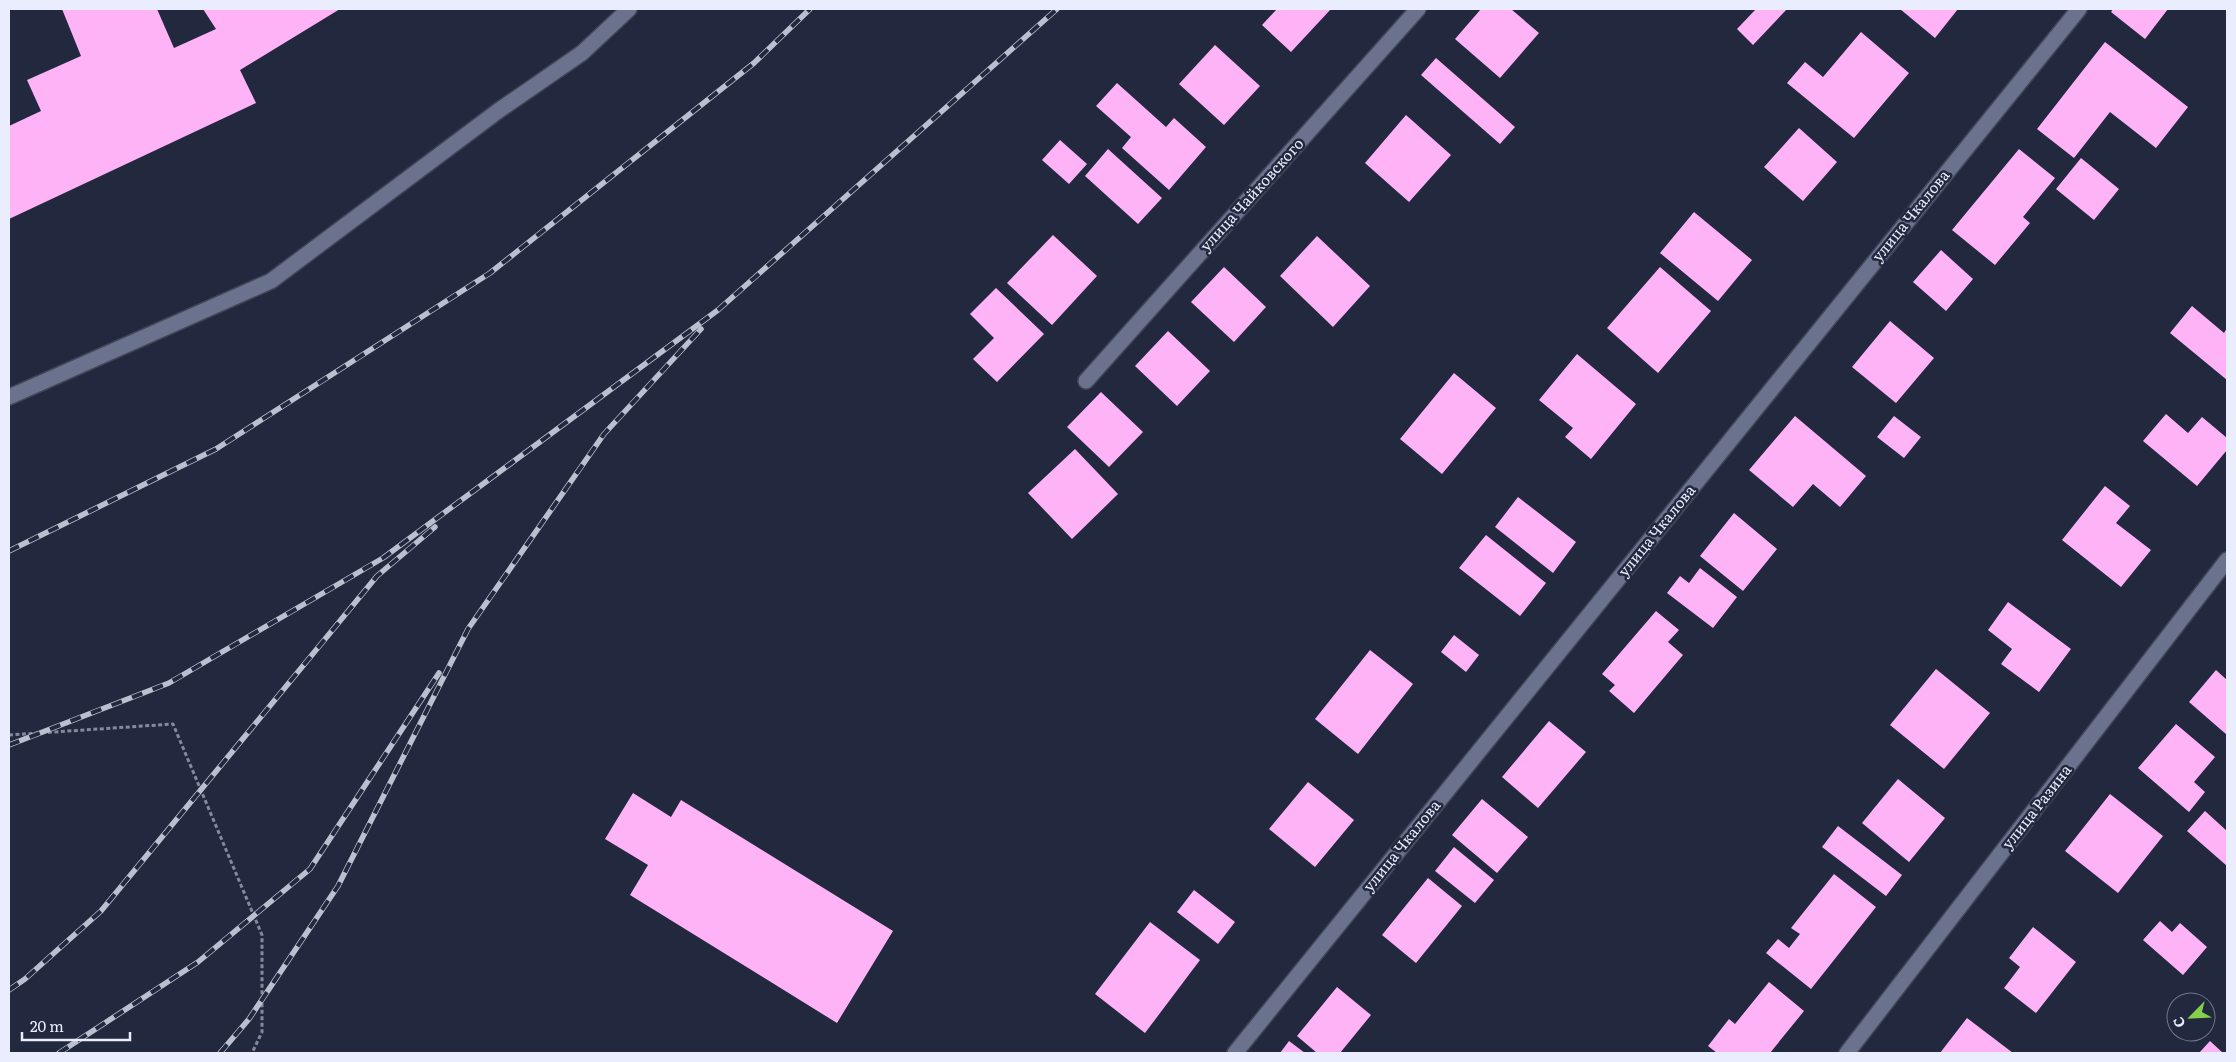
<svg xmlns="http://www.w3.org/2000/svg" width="2236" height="1062" font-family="Literata,serif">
<rect width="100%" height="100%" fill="#22283e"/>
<g fill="#ffb3f7">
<polygon points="62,9 157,9 174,48 216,29 203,9 340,9 240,70 256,103 9,219 9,126 41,111 27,80 81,56"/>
<polygon points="1277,9 1331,9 1291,52 1262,25"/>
<polygon points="1481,9 1511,9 1539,33 1500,78 1455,39"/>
<polygon points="1756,9 1787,9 1753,45 1737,29"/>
<polygon points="1900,9 1958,9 1935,38"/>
<polygon points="2113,9 2168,9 2145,39 2111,12"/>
<polygon points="1861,32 1909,73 1854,138 1787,83 1805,62 1823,77"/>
<polygon points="2105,42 2188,107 2156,148 2110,112 2074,158 2037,129"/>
<polygon points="1215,45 1260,86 1224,125 1179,84"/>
<polygon points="1436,58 1515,127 1500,144 1421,75"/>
<polygon points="1117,83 1166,127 1174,118 1206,147 1169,190 1122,148 1131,137 1096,106"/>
<polygon points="1406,115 1451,155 1409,202 1365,163"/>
<polygon points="1799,128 1837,162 1803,201 1764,167"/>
<polygon points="1060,140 1087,164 1069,184 1042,160"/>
<polygon points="1108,149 1162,198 1138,224 1085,176"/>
<polygon points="2019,149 2055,178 2023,217 2030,223 1995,265 1952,230"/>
<polygon points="2081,158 2119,189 2094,220 2056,189"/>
<polygon points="1694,212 1752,260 1718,301 1660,253"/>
<polygon points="1053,235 1097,276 1052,325 1007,283"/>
<polygon points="1317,236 1370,286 1333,327 1280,276"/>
<polygon points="1941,250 1973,279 1946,311 1913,282"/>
<polygon points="1224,267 1266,307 1234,342 1191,302"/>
<polygon points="1660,267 1711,311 1658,373 1607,328"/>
<polygon points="996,288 1044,334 997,382 973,359 994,338 970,314"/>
<polygon points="2192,306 2224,333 2227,328 2227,380 2170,333"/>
<polygon points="1890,321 1934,358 1896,403 1852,367"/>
<polygon points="1168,331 1210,371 1177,406 1135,366"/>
<polygon points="1577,354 1636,404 1591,459 1565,437 1573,428 1539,400"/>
<polygon points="1454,373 1496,408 1442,474 1400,439"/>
<polygon points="1101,392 1143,432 1109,467 1067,427"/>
<polygon points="2166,414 2188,433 2202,417 2227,438 2227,450 2197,486 2143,441"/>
<polygon points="1795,416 1866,476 1840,507 1813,484 1793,507 1749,470"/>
<polygon points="1894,416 1921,437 1904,458 1877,437"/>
<polygon points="1075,449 1118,494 1072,539 1028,493"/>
<polygon points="2105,486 2130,506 2116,523 2151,550 2121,587 2062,540"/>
<polygon points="1518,497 1576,542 1553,573 1495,527"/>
<polygon points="1734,513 1777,549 1743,591 1700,556"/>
<polygon points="1486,535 1546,583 1520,616 1459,568"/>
<polygon points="1700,568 1737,597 1713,628 1667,593 1680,576 1689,583"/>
<polygon points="2008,602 2071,649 2039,692 2001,664 2012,649 1988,630"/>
<polygon points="1656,611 1679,630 1668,642 1683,655 1634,713 1609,691 1615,685 1602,674"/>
<polygon points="1454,635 1479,655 1466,672 1441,652"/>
<polygon points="1370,650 1413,684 1358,754 1315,719"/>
<polygon points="1936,669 1990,713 1944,769 1890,725"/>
<polygon points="2216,670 2227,680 2227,735 2189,702"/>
<polygon points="1549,721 1586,752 1538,808 1502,777"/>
<polygon points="2176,724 2215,757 2194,782 2205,792 2189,812 2138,768"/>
<polygon points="1898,779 1945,818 1909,862 1862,823"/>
<polygon points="1308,782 1354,820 1315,867 1269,829"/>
<polygon points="633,793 671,817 681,800 893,931 837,1023 630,895 648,865 605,839"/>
<polygon points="2110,794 2163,836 2118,893 2065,851"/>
<polygon points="1482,799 1528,837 1497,873 1452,835"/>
<polygon points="2205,811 2227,831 2227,866 2187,831"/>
<polygon points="1838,826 1902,875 1886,896 1822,847"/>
<polygon points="1454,847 1494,880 1475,903 1435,871"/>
<polygon points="1834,874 1876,907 1811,989 1766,953 1778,939 1789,948 1800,934 1791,928"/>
<polygon points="1428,878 1462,906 1416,963 1382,935"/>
<polygon points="1194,890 1235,922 1218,944 1177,912"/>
<polygon points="2160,921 2172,932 2180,923 2207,947 2183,975 2143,940"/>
<polygon points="1150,922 1200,960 1145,1033 1095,994"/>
<polygon points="2033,927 2076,962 2036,1013 2004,988 2020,967 2009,958"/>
<polygon points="1769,982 1804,1011 1770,1053 1717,1053 1708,1046 1729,1019 1735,1024"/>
<polygon points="1337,987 1371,1015 1340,1053 1317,1053 1297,1036"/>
<polygon points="1967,1018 2013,1053 1940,1053"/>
<polygon points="1289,1041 1305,1053 1280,1053"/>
<polygon points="2210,1041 2223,1053 2199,1053"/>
</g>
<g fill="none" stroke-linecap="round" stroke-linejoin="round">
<defs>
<g id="minor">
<polyline points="1086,381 1418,9"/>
<polyline points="9,397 271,281 498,111 582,53 629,9"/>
<polyline points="1235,1053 2079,9"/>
</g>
<polyline id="tertiary" points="1847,1053 2227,560"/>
</defs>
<use href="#minor" stroke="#414558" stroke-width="18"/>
<use href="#tertiary" stroke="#414558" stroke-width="18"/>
<polyline stroke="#84899c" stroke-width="3" stroke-dasharray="4 2.5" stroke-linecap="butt" points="9,735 173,724 262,935 262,1032 252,1053"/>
<use href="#minor" stroke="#6b728d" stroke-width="15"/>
<use href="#tertiary" stroke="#6b728d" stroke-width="15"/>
<defs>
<g id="rail">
<polyline points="9,551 216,449 490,273 754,63 810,9"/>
<polyline points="9,745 169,683 383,558 718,310 1057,9"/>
<polyline points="9,990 25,979 101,911 377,576 435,527"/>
<polyline points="59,1053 198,962 310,869 439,673"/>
<polyline points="220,1053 249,1019 338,886 468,629 604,434 701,329"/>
</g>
</defs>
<use href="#rail" stroke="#bbc0d1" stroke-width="5.5"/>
<use href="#rail" stroke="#22283e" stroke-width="4" stroke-dasharray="11" stroke-linecap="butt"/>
</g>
<g text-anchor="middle" stroke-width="5" stroke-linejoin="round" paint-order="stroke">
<g font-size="15" fill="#e9edfd" stroke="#22283e">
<text transform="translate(1252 195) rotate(-48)" y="5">улица Чайковского</text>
<text transform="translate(1911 216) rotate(-51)" y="5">улица Чкалова</text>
<text transform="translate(1657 531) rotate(-51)" y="5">улица Чкалова</text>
<text transform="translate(2037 807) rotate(-52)" y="5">улица Разина</text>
<text transform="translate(1402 846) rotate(-51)" y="5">улица Чкалова</text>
</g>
</g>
<rect width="2236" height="1062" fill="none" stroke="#e9edfd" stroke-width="20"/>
<g transform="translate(2191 1017) rotate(246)"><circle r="24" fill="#22283e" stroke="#72778a"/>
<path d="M0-4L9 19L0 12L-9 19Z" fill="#85cf4d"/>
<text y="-8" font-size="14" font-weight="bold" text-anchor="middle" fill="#e9edfd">С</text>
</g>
<path d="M22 1032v8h108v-8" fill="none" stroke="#e9edfd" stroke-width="2.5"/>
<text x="30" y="1032" font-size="15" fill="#e9edfd" stroke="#22283e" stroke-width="4" paint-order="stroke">20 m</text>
</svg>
